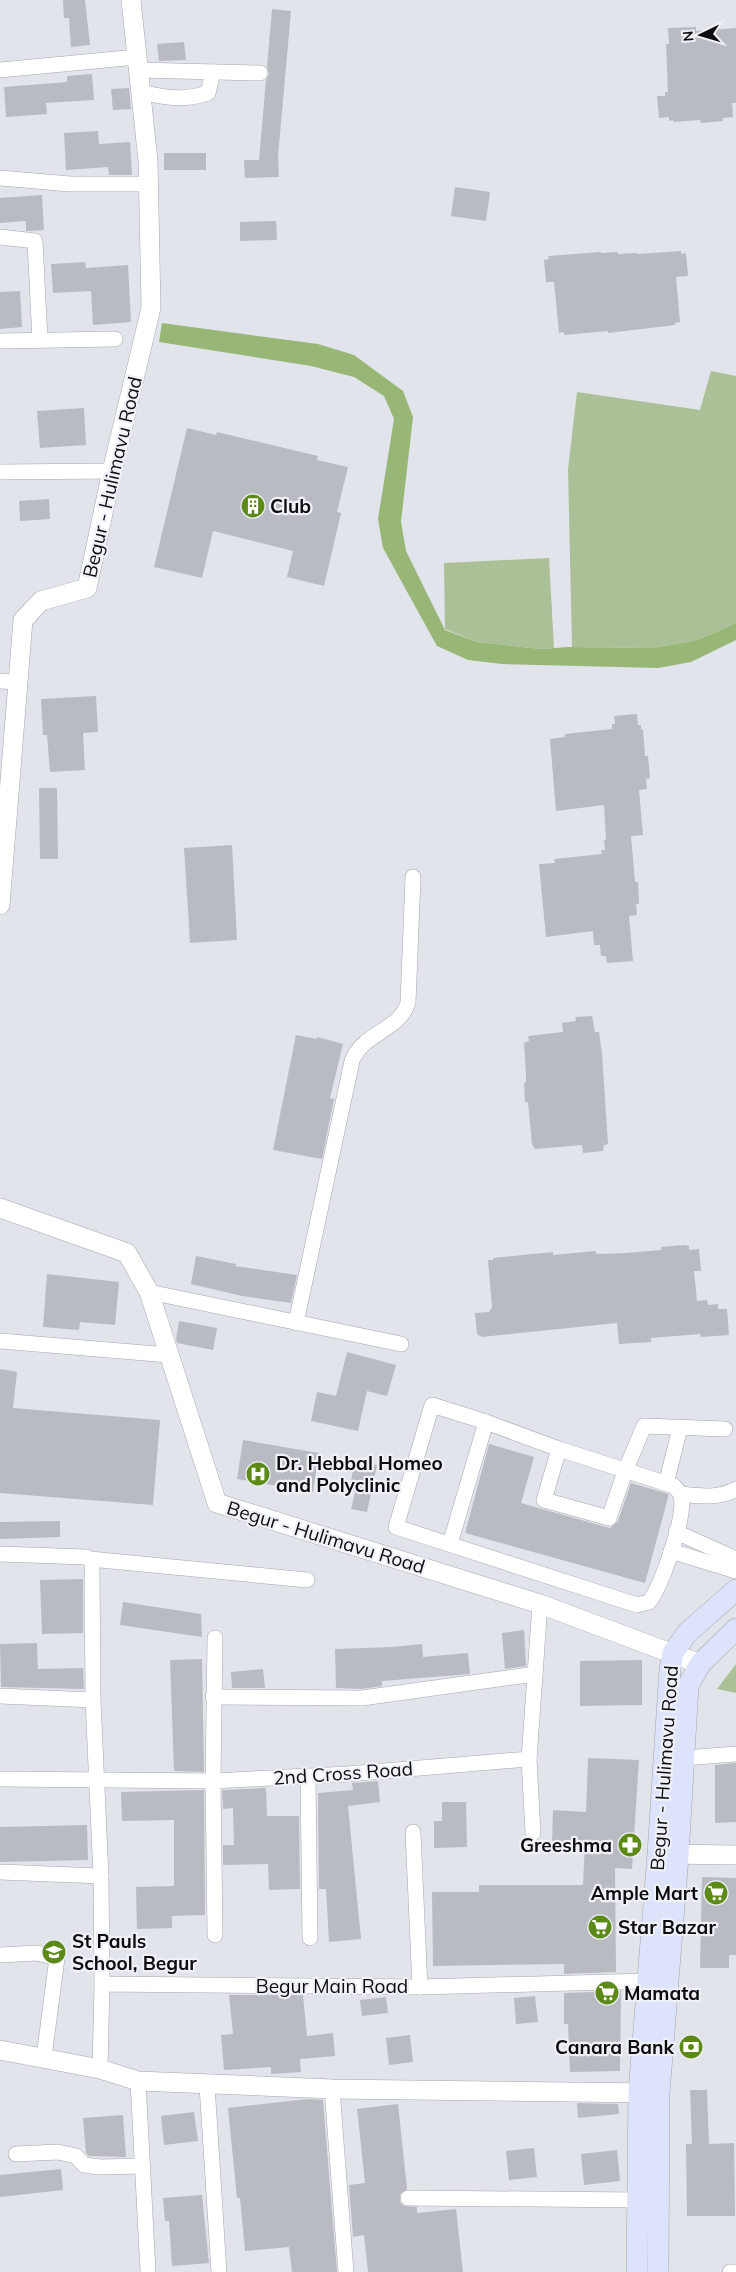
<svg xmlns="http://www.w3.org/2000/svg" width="736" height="2272" font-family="Mulish,sans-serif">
<rect width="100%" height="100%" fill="#e1e4eb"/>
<g fill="#acc097">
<polygon points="711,371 736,376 736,623 698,640 653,648 572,647 568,469 577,392 700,410"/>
<polygon points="549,558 554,648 541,649 477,642 445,629 444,563"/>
<polygon points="736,1664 736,1693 717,1689"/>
</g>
<polygon fill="#98b777" points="162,323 318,344 354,355 403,391 413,417 401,522 406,551 445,630 477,642 541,649 568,647 653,648 698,640 736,623 736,640 691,662 658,668 502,664 468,660 437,646 383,548 378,519 394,419 384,396 354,377 311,366 159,342"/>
<g fill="#b9bbc2">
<polygon points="63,0 85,0 90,45 71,47 69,18 64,18"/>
<polygon points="272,9 291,11 278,156 279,177 245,178 244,160 259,160 266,80 269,74 267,67"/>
<polygon points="696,27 696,31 736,28 736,103 732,103 733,117 723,118 723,121 701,123 700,120 673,122 673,120 669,121 669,117 659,118 657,96 665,96 665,92 668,92 666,44 669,44 668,28"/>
<polygon points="184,42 186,60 159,61 157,44"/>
<polygon points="92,74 94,100 46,103 47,114 6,117 4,87 67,82 67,76"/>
<polygon points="129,88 131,109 113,110 111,89"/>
<polygon points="98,131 99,144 130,142 132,175 109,175 108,167 66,170 64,133"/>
<rect x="164" y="153" width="42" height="17"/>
<polygon points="455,187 490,192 486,221 451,216"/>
<polygon points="42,195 44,230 26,231 26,221 0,223 0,198"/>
<polygon points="276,221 277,240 240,241 240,222"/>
<polygon points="681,251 681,254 686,253 688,276 676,277 680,322 675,323 675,325 608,333 608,331 564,335 564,332 559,333 554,282 546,282 544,260 549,259 548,256 600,252 602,253 618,252 618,254 637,253 637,254"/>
<polygon points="85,262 86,268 128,265 131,322 93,325 91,291 53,293 51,264"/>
<polygon points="20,291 22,327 0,329 0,292"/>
<polygon points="84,408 86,445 40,448 37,411"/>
<polygon points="187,428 216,435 217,432 318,456 317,460 348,467 337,512 341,513 324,586 287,577 293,551 213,531 202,578 154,567"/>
<polygon points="49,499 50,519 20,521 19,501"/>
<polygon points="96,696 98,732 83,733 85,770 50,772 47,735 43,735 41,699"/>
<polygon points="637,714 638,725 641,725 641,730 643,729 645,756 648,756 650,778 646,779 647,789 639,790 643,835 631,836 635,882 638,882 639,904 636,904 637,915 629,916 633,961 607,963 606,956 601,956 600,945 594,945 593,931 546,937 539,864 555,863 554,859 602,854 601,850 605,850 604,840 606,840 604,805 556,811 550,739 565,737 565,734 612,729 612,724 615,724 614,716"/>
<polygon points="39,788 57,788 58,859 40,859"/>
<polygon points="232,845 237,940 190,943 184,848"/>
<polygon points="592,1016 595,1032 599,1032 602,1054 608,1144 604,1145 603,1151 583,1153 582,1145 535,1149 532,1144 528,1102 525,1102 524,1083 526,1082 526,1073 524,1043 529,1041 528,1036 563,1032 562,1023 576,1021 575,1017"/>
<polygon points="296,1035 317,1039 317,1037 343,1044 330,1098 334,1099 322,1159 273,1150"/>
<polygon points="684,1245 689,1246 689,1250 699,1249 701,1271 694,1271 697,1301 707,1300 708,1305 718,1304 718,1309 727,1309 729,1335 701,1337 700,1334 651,1338 651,1342 619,1344 617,1323 482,1337 477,1334 475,1313 489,1312 492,1307 488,1260 493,1260 493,1258 553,1252 553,1255 595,1251 597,1254 627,1253 661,1250 661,1247"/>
<polygon points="196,1256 236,1264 235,1266 297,1275 291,1303 242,1296 191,1284"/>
<polygon points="47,1274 119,1282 115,1325 80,1322 79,1330 43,1327"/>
<polygon points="179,1321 217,1328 213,1350 177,1343 176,1339"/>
<polygon points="347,1352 396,1365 387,1396 367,1391 358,1431 311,1421 317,1392 336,1396"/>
<polygon points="0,1369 17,1372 13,1408 160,1420 153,1505 0,1493"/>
<polygon points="243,1440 319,1453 313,1492 237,1479"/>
<polygon points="489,1444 534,1457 521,1503 542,1509 610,1528 618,1521 631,1483 669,1494 645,1583 465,1533"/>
<polygon points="355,1461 377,1465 367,1512 351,1509 355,1492 349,1490"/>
<polygon points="60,1521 60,1537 0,1539 0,1522"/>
<polygon points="83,1579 83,1633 42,1634 40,1580"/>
<polygon points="123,1602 201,1614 202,1637 120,1625"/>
<polygon points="524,1630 526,1666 505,1669 502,1633"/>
<polygon points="37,1643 38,1669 83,1668 84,1689 1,1687 0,1644"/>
<polygon points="422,1644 423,1657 468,1653 470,1674 382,1681 382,1686 361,1689 336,1688 335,1649 392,1647"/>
<polygon points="202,1659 204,1772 174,1771 170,1660"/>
<polygon points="642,1660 642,1705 580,1706 580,1661"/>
<polygon points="263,1669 265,1688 232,1688 231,1672"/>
<polygon points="588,1758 639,1760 632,1869 615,1868 616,1972 564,1974 564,1964 433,1966 432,1892 479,1892 479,1885 583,1885 585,1843 552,1841 553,1810 586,1812"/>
<polygon points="736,1763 736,1822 715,1823 715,1765"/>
<polygon points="378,1781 380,1802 348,1806 361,1939 329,1942 326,1889 319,1889 318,1793 353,1790 352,1783"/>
<polygon points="266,1788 267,1816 299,1816 300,1889 269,1890 268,1864 223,1865 223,1845 234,1845 233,1808 223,1809 222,1790"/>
<polygon points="204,1790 205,1915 172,1916 172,1928 137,1929 136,1887 174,1886 174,1820 122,1821 121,1792"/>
<polygon points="442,1802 466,1802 467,1847 434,1848 434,1821 442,1821"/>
<polygon points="87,1825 88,1860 0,1862 0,1827"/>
<polygon points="702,1877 736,1878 736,1955 729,1955 729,1968 700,1968"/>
<polygon points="621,1991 620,2071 570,2072 568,2024 564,2024 564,1993"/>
<polygon points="229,1995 303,1995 307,2036 333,2033 335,2056 300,2059 301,2072 271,2074 271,2067 224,2070 221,2035 233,2034"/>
<polygon points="535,1996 538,2022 516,2024 514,1998"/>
<polygon points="386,1997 388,2013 362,2016 360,2000"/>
<polygon points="410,2035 413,2062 389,2065 386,2038"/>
<polygon points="690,2090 707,2090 709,2144 734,2143 735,2216 687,2216 686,2144 692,2144"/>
<polygon points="308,2099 323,2100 337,2272 292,2272 289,2247 245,2251 240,2198 237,2198 228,2108"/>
<polygon points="577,2103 618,2104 619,2114 578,2118"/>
<polygon points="398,2104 407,2189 400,2194 400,2202 404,2206 417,2207 417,2213 456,2209 463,2272 368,2272 364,2235 353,2237 349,2185 365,2183 357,2109"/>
<polygon points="194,2112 198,2141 164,2145 161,2116"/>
<polygon points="123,2115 126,2157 89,2156 86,2153 83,2118"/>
<polygon points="534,2148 537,2177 509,2180 506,2151"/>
<polygon points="617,2150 620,2181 584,2185 581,2154"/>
<polygon points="61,2169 63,2190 0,2197 0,2175"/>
<polygon points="202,2195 209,2263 172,2266 169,2221 165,2221 163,2198"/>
</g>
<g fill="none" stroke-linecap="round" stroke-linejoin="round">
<defs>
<g id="minor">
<polyline points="0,70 137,57"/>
<polyline points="139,70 260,73"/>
<path d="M141,92C167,98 183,101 208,93L213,72"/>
<polyline points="0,178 70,184 148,184"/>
<polyline points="0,237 35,241 40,340"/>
<polyline points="0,341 115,339"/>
<polyline points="0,472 112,471"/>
<polyline points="0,681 17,682"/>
<polyline points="149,1292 401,1344"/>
<path d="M296,1323L352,1061C362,1033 399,1031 408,1003L413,877"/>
<polyline points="0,1341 169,1355"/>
<path d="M432,1405L486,1422L559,1449L674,1486C677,1489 680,1492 681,1496C686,1516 662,1585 649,1602L637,1605L396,1527Z"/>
<polyline points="559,1449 544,1500 609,1518 626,1469 644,1426 725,1429"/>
<polyline points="666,1484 680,1428"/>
<path d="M680,1494C700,1496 718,1499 736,1489"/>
<polyline points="676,1532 736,1559"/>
<polyline points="450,1544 486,1422"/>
<polyline points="671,1551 736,1571"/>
<polyline points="0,1554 86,1557 90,1559 307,1580"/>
<polyline points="90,1559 92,1564 93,1700 101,1876 102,1984"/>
<polyline points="0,1696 93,1700"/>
<polyline points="213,1697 362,1698 535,1674"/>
<polyline points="684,1758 736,1754"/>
<polyline points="529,1759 533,1833"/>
<polyline points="308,1776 310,1938"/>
<polyline points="0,1779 213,1781 348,1774 529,1759 540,1604"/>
<polyline points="413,1832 420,1987"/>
<polyline points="0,1872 101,1876"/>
<polyline points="215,1935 213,1781 215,1638"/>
<polyline points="0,1955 37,1953 57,1958 44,2057"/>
<polyline points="100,2069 102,1984 420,1987 647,1981"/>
<polyline points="138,2081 148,2272"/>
<polyline points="207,2085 219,2272"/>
<polyline points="332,2089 346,2272"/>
<polyline points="16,2154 58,2152 76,2156 84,2165 100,2167 142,2166"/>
<polyline points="408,2198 638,2200"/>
<polyline points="730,2272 736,2272"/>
</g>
<g id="tertiary">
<polyline points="0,905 23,620 41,601 87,588 112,471 151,308 148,161 131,0"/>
<polyline points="0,1208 127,1253 149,1292 217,1503 540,1604 700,1664"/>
<polyline points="665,1854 736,1855"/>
<polyline points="0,2050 100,2069 138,2081 332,2089 652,2093"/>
</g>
<g id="secondary">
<polyline points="637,2272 639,2092 658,1854 670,1669 673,1653 687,1633 736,1590"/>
<polyline points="658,2272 659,2093 678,1856 688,1686 700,1664 736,1629"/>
</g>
</defs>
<use href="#minor" stroke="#a4a7ad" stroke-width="16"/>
<use href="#tertiary" stroke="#a4a7ad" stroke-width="20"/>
<use href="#secondary" stroke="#a4a7ad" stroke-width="22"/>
<use href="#minor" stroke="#fff" stroke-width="15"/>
<use href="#tertiary" stroke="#fff" stroke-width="19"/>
<use href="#secondary" stroke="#dce3fb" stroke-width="21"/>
</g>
<defs>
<symbol id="building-disc" viewBox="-11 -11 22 22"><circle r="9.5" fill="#5d8917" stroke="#eff1f8"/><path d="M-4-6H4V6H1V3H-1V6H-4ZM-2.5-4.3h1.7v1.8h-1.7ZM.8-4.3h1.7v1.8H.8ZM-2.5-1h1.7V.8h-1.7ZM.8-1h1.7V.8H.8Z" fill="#fff"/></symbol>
<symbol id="hospital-disc" viewBox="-11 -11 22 22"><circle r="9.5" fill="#5d8917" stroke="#eff1f8"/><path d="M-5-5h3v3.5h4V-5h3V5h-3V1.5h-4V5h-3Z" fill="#fff"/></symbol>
<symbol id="pharmacy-disc" viewBox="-11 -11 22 22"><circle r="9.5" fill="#5d8917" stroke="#eff1f8"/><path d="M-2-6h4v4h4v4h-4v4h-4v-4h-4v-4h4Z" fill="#fff"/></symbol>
<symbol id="supermarket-disc" viewBox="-11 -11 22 22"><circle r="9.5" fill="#5d8917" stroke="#eff1f8"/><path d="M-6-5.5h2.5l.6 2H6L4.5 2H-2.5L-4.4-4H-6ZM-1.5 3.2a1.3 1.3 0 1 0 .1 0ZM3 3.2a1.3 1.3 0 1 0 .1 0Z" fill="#fff"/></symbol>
<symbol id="school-disc" viewBox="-11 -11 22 22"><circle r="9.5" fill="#5d8917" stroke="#eff1f8"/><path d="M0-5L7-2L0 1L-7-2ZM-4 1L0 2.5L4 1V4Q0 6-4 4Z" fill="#fff"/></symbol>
<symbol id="bank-disc" viewBox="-11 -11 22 22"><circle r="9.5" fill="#5d8917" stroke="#eff1f8"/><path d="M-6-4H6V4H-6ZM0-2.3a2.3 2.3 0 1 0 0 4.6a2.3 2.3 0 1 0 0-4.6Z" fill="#fff"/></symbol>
</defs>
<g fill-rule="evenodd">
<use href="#building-disc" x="239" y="492" width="28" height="28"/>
<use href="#hospital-disc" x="244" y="1460" width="28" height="28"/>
<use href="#pharmacy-disc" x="616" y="1831" width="28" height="28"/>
<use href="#supermarket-disc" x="702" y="1879" width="28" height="28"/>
<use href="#supermarket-disc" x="586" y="1913" width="28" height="28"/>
<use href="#school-disc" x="40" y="1938" width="28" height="28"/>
<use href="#supermarket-disc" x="593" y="1979" width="28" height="28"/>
<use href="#bank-disc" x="677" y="2033" width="28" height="28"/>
</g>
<g text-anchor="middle" stroke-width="4.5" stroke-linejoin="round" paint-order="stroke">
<g font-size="19" fill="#0c0d0f" stroke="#eff1f8">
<text transform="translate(112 477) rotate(-77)" y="7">Begur - Hulimavu Road</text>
<text transform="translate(326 1537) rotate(17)" y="7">Begur - Hulimavu Road</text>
<text transform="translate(664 1768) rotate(-86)" y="7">Begur - Hulimavu Road</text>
<text transform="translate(343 1773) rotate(-4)" y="7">2nd Cross Road</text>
<text x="332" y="1993">Begur Main Road</text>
</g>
<g font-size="19" font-weight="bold" fill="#0c0d0f" stroke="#eff1f8" text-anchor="start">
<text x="270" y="513">Club</text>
<text x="276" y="1470">Dr. Hebbal Homeo<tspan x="276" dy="22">and Polyclinic</tspan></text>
<text x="612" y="1852" text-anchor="end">Greeshma</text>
<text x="698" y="1900" text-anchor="end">Ample Mart</text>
<text x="618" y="1934">Star Bazar</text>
<text x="72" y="1948">St Pauls<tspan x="72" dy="22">School, Begur</tspan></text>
<text x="624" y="2000">Mamata</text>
<text x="674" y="2054" text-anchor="end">Canara Bank</text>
</g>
</g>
<g transform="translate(701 35) rotate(265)" stroke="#eff1f8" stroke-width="4" paint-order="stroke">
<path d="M0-4L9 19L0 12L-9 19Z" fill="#0c0d0f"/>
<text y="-8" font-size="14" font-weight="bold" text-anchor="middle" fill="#0c0d0f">N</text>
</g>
</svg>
